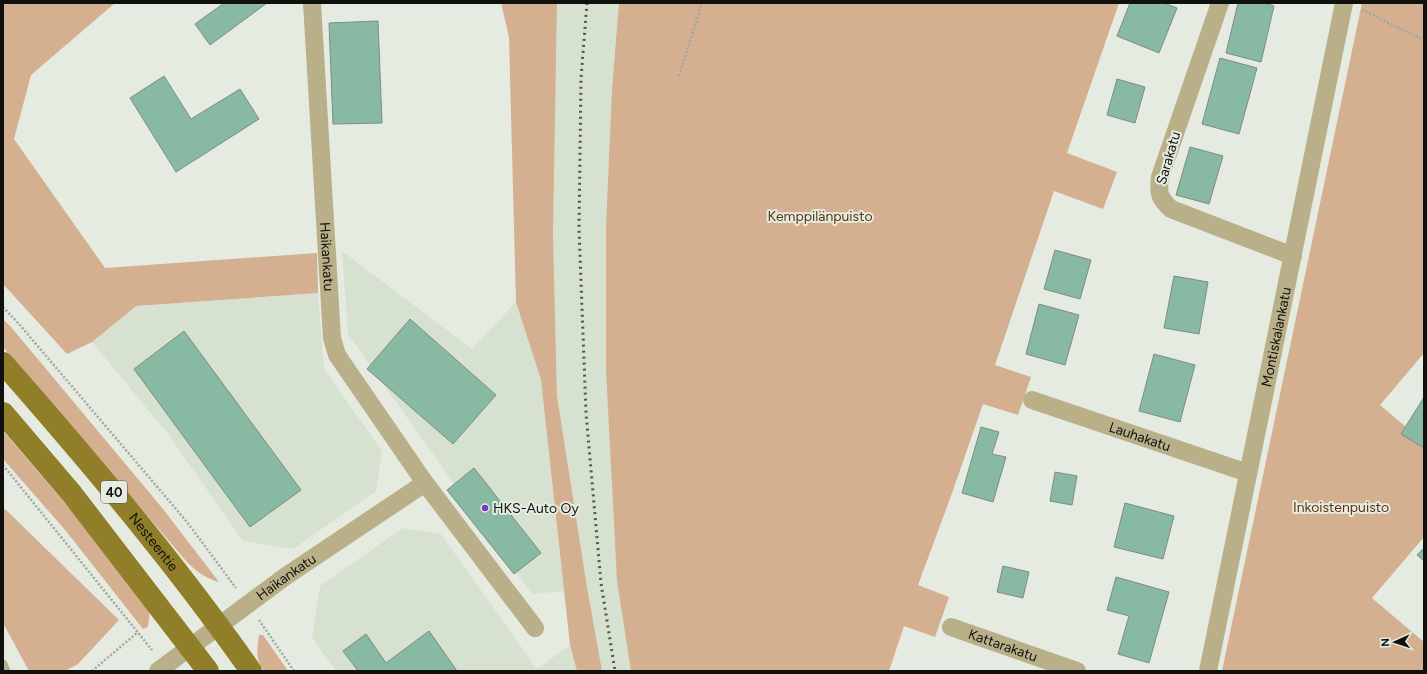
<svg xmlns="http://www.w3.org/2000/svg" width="1427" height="674" font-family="Figtree,sans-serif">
<rect width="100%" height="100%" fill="#e5ebe0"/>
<g fill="#d7e1cf">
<polygon points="557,3 619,3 612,89 606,225 606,371 617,581 631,671 602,671 587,587 557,396 553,234"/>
<polygon points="342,251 472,349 516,302 541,380 564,591 532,594 348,334"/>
<polygon points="318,293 324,369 382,451 376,491 293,549 243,541 168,434 92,342 136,306"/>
<polygon points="403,528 441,534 537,669 570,645 577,671 336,671 312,637 320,586"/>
</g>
<g fill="#d4af90">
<polygon points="3,3 115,3 31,75 14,139 105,268 317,253 318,293 136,306 92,342 67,354 3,284"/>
<polygon points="501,3 557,3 553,234 557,396 587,587 602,671 577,671 570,645 541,380 516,302 509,37"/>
<polygon points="619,3 1119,3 1067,153 1117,172 1103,209 1054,191 995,365 1031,377 1018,415 983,404 951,496 918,585 949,597 935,637 904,626 889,671 631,671 617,581 606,371 606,225 612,89"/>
<polygon points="1362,3 1424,3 1424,353 1380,405 1424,442 1424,537 1372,598 1424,642 1424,671 1222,671"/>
<path d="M3,319L11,327L163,509L219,582C205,578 197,572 187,562L3,347Z"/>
<polygon points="3,431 146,598 150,611 148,627 143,629 66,531 3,459"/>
<polygon points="5,509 119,620 78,664 65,671 29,671 3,623 3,511"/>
<path d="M259,635H263L288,671H264C255,658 257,650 259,635Z"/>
</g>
<g fill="#87b9a3" stroke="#7f8b85">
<polygon points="224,3 267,3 210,45 195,24"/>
<polygon points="1130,3 1164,3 1177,8 1159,53 1117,36"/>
<polygon points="1238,3 1264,3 1274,6 1261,62 1226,53"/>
<polygon points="378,21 382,123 333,124 329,23"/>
<polygon points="1220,58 1257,68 1239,134 1202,124"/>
<polygon points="164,76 191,119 240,89 259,119 176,172 130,98"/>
<polygon points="1117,79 1145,87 1135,123 1107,115"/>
<polygon points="1190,147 1223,156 1209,204 1176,195"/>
<polygon points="1055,250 1091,260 1080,299 1044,289"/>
<polygon points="1174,276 1208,282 1199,334 1164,328"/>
<polygon points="1039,304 1079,315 1065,365 1026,354"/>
<polygon points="410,319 496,395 453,444 367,369"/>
<polygon points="184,331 301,490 250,527 134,369"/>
<polygon points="1154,354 1195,365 1180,422 1139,411"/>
<polygon points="1424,397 1424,448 1401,434"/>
<polygon points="981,427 999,432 992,454 1006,457 993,502 962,493"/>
<polygon points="474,468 541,553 514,574 447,490"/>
<polygon points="1055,472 1077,476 1072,505 1050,501"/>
<polygon points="1125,503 1174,516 1163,559 1114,547"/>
<polygon points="1424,548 1424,561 1417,555"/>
<polygon points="1003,566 1029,572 1023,598 997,592"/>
<polygon points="1116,577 1169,592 1149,663 1118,654 1129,616 1107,610"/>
<polygon points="429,631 457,671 358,671 343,651 366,634 386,663"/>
</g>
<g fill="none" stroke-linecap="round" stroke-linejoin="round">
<g stroke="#a2a79f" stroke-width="2.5" stroke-dasharray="2 2" stroke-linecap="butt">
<polyline points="1362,10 1424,40"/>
<polyline points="679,76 702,3"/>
<polyline points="3,307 19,324 187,522 236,588"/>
<polyline points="3,465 152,650"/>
<polyline points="259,620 294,671"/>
<polyline points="92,671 138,632"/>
</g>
<polyline stroke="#b9af88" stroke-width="9" points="3,664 6,671"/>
<g stroke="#b9af88" stroke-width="18">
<path id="s1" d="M312,3L332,338L337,355L425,483L535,628"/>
<path d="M1220,3L1160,177C1158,193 1159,198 1171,209L1293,256"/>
<path id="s2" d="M1032,400L1248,473"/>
<path id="s3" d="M951,627L1077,671"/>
<path id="s4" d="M158,671L286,576L425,483"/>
<path id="s5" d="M1208,671L1344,3"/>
</g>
<g stroke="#907e29" stroke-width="22">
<path id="s6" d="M3,363C90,462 175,563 251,671"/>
<polyline points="3,413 72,494 208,671"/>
</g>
<polyline stroke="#545751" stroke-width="3" stroke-dasharray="2 4" stroke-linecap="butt" points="587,3 581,78 579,229 586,413 601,583 615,671"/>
</g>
<circle fill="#783eb4" stroke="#e5ebe0" stroke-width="1.5" cx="485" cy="508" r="4"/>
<g text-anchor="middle" stroke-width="4" stroke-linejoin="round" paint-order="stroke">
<rect fill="#e5ebe0" stroke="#4f524d" stroke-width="1" x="101" y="481" width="26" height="22" rx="3"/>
<g font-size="13" font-weight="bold" fill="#0f110e">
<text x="114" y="497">40</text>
</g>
<g font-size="14" fill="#0f110e" stroke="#e5ebe0">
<text transform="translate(1168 158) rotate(-74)" y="5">Sarakatu</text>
<text dy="5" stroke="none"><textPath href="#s1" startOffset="254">Haikankatu</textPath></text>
<text dy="5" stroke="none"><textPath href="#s5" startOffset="341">Montiskalankatu</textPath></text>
<text dy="5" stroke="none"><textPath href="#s2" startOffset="114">Lauhakatu</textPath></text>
<text dy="5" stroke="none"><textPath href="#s6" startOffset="234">Nesteentie</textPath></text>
<text dy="5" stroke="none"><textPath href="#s4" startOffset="159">Haikankatu</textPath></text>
<text dy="5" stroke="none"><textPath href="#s3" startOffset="55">Kattarakatu</textPath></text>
</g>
<g font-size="14" fill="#59340c" stroke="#e5ebe0">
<text x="820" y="221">Kemppilänpuisto</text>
<text x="1341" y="512">Inkoistenpuisto</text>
</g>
<g font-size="14" fill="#0f110e" stroke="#e5ebe0" text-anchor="start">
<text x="493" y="513">HKS-Auto Oy</text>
</g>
</g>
<rect width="1427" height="674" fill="none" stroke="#0f110e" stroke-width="8"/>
<g transform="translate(1395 642) rotate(267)" stroke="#e5ebe0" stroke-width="3" paint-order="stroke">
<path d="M0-3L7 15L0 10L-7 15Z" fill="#0f110e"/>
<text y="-6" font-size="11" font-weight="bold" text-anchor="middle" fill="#0f110e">N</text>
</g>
</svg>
